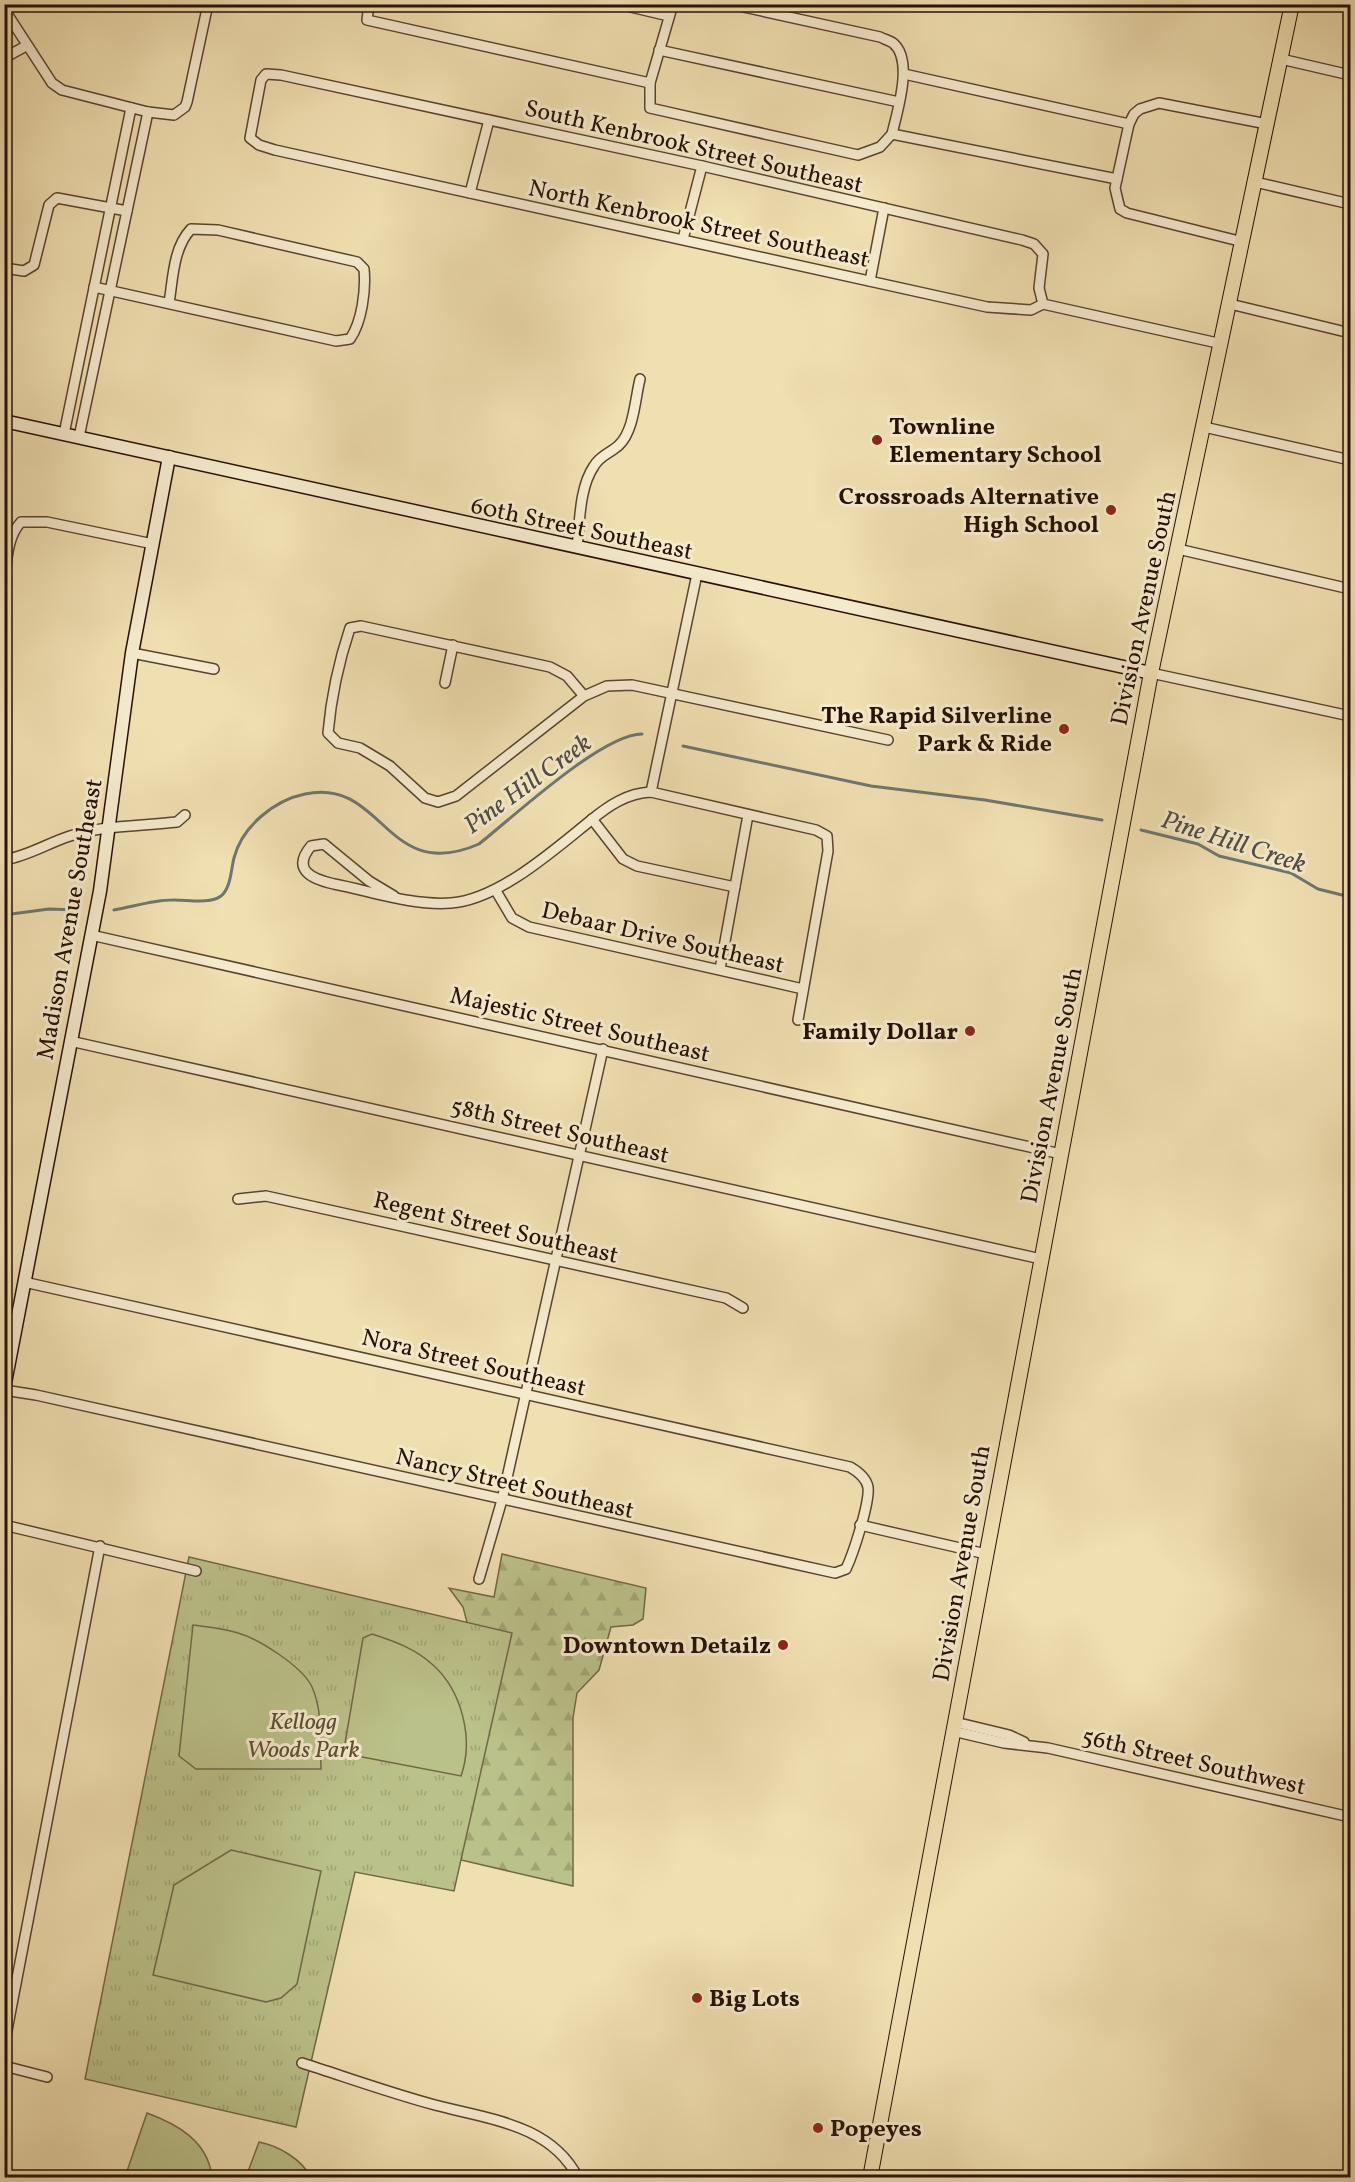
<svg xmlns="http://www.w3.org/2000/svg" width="1355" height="2182" font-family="Vollkorn,serif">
<defs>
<pattern id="forest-firs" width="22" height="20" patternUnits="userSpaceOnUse" patternTransform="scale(1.5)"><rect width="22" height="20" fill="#bbc18a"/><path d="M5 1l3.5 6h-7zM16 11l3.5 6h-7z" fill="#a1a575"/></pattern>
<pattern id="park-tufts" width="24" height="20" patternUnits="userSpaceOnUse" patternTransform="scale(1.5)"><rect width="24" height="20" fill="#bbc18a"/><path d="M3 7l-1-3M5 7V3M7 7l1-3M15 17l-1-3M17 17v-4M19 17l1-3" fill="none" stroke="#a1a575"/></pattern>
</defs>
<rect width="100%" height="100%" fill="#f0dfb1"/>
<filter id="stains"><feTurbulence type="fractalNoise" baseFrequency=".00333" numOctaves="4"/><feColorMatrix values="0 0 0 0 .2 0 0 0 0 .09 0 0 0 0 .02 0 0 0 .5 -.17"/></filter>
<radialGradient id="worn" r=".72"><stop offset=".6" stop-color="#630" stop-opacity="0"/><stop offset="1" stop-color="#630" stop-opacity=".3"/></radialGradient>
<polygon fill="url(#forest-firs)" stroke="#716846" stroke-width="1.5" points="502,1554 646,1588 643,1619 633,1625 611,1627 599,1670 577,1693 573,1718 573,1886 461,1860 476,1751 467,1622 463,1607 449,1588 494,1597"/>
<polygon fill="url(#park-tufts)" stroke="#716846" stroke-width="1.5" points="189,1557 512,1633 454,1891 355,1872 296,2127 85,2079"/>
<g fill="#bbc18a" stroke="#716846" stroke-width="1.5">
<path d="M193,1625C208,1627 224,1628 238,1633C259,1639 303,1667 312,1687C323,1711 320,1743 321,1769H196L179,1756Z"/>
<path d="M372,1634C394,1641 416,1649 433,1665C462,1691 474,1739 461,1776L352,1755L344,1749L363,1638Z"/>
<polygon points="231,1850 321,1871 297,1984 281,1998 266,2002 153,1975 174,1885"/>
<path d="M147,2113C177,2124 208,2141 212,2177H125Z"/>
<path d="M259,2142C279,2146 301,2159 311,2177H246Z"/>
</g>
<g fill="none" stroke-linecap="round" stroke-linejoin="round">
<g stroke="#6e766e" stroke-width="3">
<polyline points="683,746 871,786 985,800 1102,820"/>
<polyline points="1141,830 1198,844 1219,856 1291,873 1318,889 1350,897"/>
<path d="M114,910C132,907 153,900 172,900C185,899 209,905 221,896C231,888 231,869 234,858C242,826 275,800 305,794C384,777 385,885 479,844C512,818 602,734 642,734"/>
<polyline points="4,915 49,909 78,910"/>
</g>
<defs>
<g id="street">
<polyline points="369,4 367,20 650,83"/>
<polyline points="618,4 669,16"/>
<polyline points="673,4 650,83 650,108 858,155 880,147 892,134 1117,179"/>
<path d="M730,4L880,37C884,39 890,41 893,43C914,60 897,112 892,134"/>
<polyline points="4,9 52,83 62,90 148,112 174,115 185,107 187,102 208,4"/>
<polyline points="659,50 899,102"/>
<polyline points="4,58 26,46"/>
<polyline points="1281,59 1350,75"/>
<polyline points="904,74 1129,124"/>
<polyline points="1255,182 1350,204"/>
<polyline points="470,193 489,120"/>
<polyline points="683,239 702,166"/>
<polyline points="1243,242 1127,213 1120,209 1115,188 1129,124 1134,114 1140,109 1159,103 1267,124"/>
<polyline points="4,268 24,271 34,265 49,205 57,198 127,211"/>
<polyline points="870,281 884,208"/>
<path d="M94,287L336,341L350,339C362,322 366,290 364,269L357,262L218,230L191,229C173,248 173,279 169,303"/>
<polyline points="1043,304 1039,288 1043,254 1034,244 1022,240 702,166 281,75 266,74 261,80 250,138 259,145 275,150 987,307 1031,310 1043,304 1222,344"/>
<polyline points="1230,304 1350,333"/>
<polyline points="1204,427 1350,460"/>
<polyline points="64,434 131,108"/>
<polyline points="79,437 148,112"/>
<path d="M577,547C580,522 579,488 594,466C600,455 611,453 619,445C634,431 635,399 640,379"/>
<polyline points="1178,549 1350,589"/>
<path d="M4,581C7,561 7,537 21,522H47L153,544"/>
<polyline points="132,653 214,669"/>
<polyline points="1151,673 1350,716"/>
<polyline points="445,683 453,645"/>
<path d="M584,696L567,676L550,667L361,626L350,628C339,661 331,699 328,733L338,743L360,748L390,766L425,798L438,802L456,796L584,696L607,686L632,685L888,740"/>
<polyline points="651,792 697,574"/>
<polyline points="592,819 623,859 637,866 735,887"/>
<path d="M4,860C28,856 48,843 70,836C105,825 141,826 177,822L185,815"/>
<polyline points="496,891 512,918 529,927 803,989"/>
<path d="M394,896L369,881L324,844L311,846C291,870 312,879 334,884C371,891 412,906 451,903C498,900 554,850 590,821C608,806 627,793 651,792L816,830L827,836L828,851L798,1020"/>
<polyline points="91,935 1061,1154"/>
<polyline points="720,969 748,815"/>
<polyline points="70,1041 1041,1259"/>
<polyline points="238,1199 266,1196 726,1298 743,1308"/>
<path d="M4,1390L36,1395L835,1573L846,1569C853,1554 870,1503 868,1487C866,1478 857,1471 850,1467L24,1282"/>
<polyline points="4,1525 196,1571"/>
<polyline points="860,1525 986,1554"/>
<polyline points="479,1579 502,1500 603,1049"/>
<polyline points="955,1722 1009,1735 1024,1742"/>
<polyline points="953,1731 1004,1743 1048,1748 1350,1817"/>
<polyline points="4,2046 100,1546"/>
<path d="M302,2063C346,2077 390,2093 435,2105C487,2119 551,2124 578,2178"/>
<polyline points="4,2066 47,2077"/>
</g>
<g id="secondary">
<polyline points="4,421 1151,673"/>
<polyline points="4,1388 100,891 132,653 169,457"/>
</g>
<polyline id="primary" points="870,2178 1151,673 1292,4"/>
</defs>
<use href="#street" stroke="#59442e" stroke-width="12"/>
<use href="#secondary" stroke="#271002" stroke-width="15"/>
<use href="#primary" stroke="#271002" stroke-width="16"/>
<use href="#street" stroke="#f5eacc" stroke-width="9"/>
<use href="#secondary" stroke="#f5eacc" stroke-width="12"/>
<use href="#primary" stroke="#f0dfb1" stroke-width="14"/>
</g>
<g fill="#8f2418" stroke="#f5eacc" stroke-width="2">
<circle cx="877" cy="440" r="6"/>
<circle cx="1111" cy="510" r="6"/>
<circle cx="1064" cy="729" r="6"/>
<circle cx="970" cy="1031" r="6"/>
<circle cx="783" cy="1645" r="6"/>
<circle cx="697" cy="1998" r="6"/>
<circle cx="818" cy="2128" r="6"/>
</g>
<g text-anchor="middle" stroke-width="6" stroke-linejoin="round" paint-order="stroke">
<g font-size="24" fill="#271002" stroke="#f5eacc">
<text transform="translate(694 146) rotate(13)" y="8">South Kenbrook Street Southeast</text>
<text transform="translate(699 223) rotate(12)" y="8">North Kenbrook Street Southeast</text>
<text transform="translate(582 528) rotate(12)" y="8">60th Street Southeast</text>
<text transform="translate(1143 608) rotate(-78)" y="8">Division Avenue South</text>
<text transform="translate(69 919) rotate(-80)" y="8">Madison Avenue Southeast</text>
<text transform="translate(663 937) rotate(13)" y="8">Debaar Drive Southeast</text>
<text transform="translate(580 1024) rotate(13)" y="8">Majestic Street Southeast</text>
<text transform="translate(1051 1085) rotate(-79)" y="8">Division Avenue South</text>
<text transform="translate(560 1130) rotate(13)" y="8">58th Street Southeast</text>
<text transform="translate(496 1227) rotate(13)" y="8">Regent Street Southeast</text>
<text transform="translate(474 1362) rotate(13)" y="8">Nora Street Southeast</text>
<text transform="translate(515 1483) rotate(13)" y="8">Nancy Street Southeast</text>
<text transform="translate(961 1563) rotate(-80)" y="8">Division Avenue South</text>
<text transform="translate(1194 1761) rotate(13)" y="8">56th Street Southwest</text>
</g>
<g font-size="24" font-weight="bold" fill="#271002" stroke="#f5eacc" text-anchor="end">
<text x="889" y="434" text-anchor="start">Townline<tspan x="889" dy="28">Elementary School</tspan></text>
<text x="1099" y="504">Crossroads Alternative<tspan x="1099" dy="28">High School</tspan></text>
<text x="1052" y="723">The Rapid Silverline<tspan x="1052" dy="28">Park &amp; Ride</tspan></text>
<text x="958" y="1039">Family Dollar</text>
<text x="771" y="1653">Downtown Detailz</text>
<text x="709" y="2006" text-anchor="start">Big Lots</text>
<text x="830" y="2136" text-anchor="start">Popeyes</text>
</g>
<g font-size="24" font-style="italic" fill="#5b4e32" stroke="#f5eacc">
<text x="303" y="1729">Kellogg<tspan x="303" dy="28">Woods Park</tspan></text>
</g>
<g font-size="26" font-style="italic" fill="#514c41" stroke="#f5eacc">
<text transform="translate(527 783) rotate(-36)" y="9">Pine Hill Creek</text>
<text transform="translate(1234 841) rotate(18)" y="9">Pine Hill Creek</text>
</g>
</g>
<rect width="1355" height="2182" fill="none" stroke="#f0dfb1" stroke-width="24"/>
<rect x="6" y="6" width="1343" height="2170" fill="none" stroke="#271002" stroke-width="3"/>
<rect x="12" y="12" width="1331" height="2158" fill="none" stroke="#271002" stroke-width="1.5"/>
<rect width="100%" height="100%" filter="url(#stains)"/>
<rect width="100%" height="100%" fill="url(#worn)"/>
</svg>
